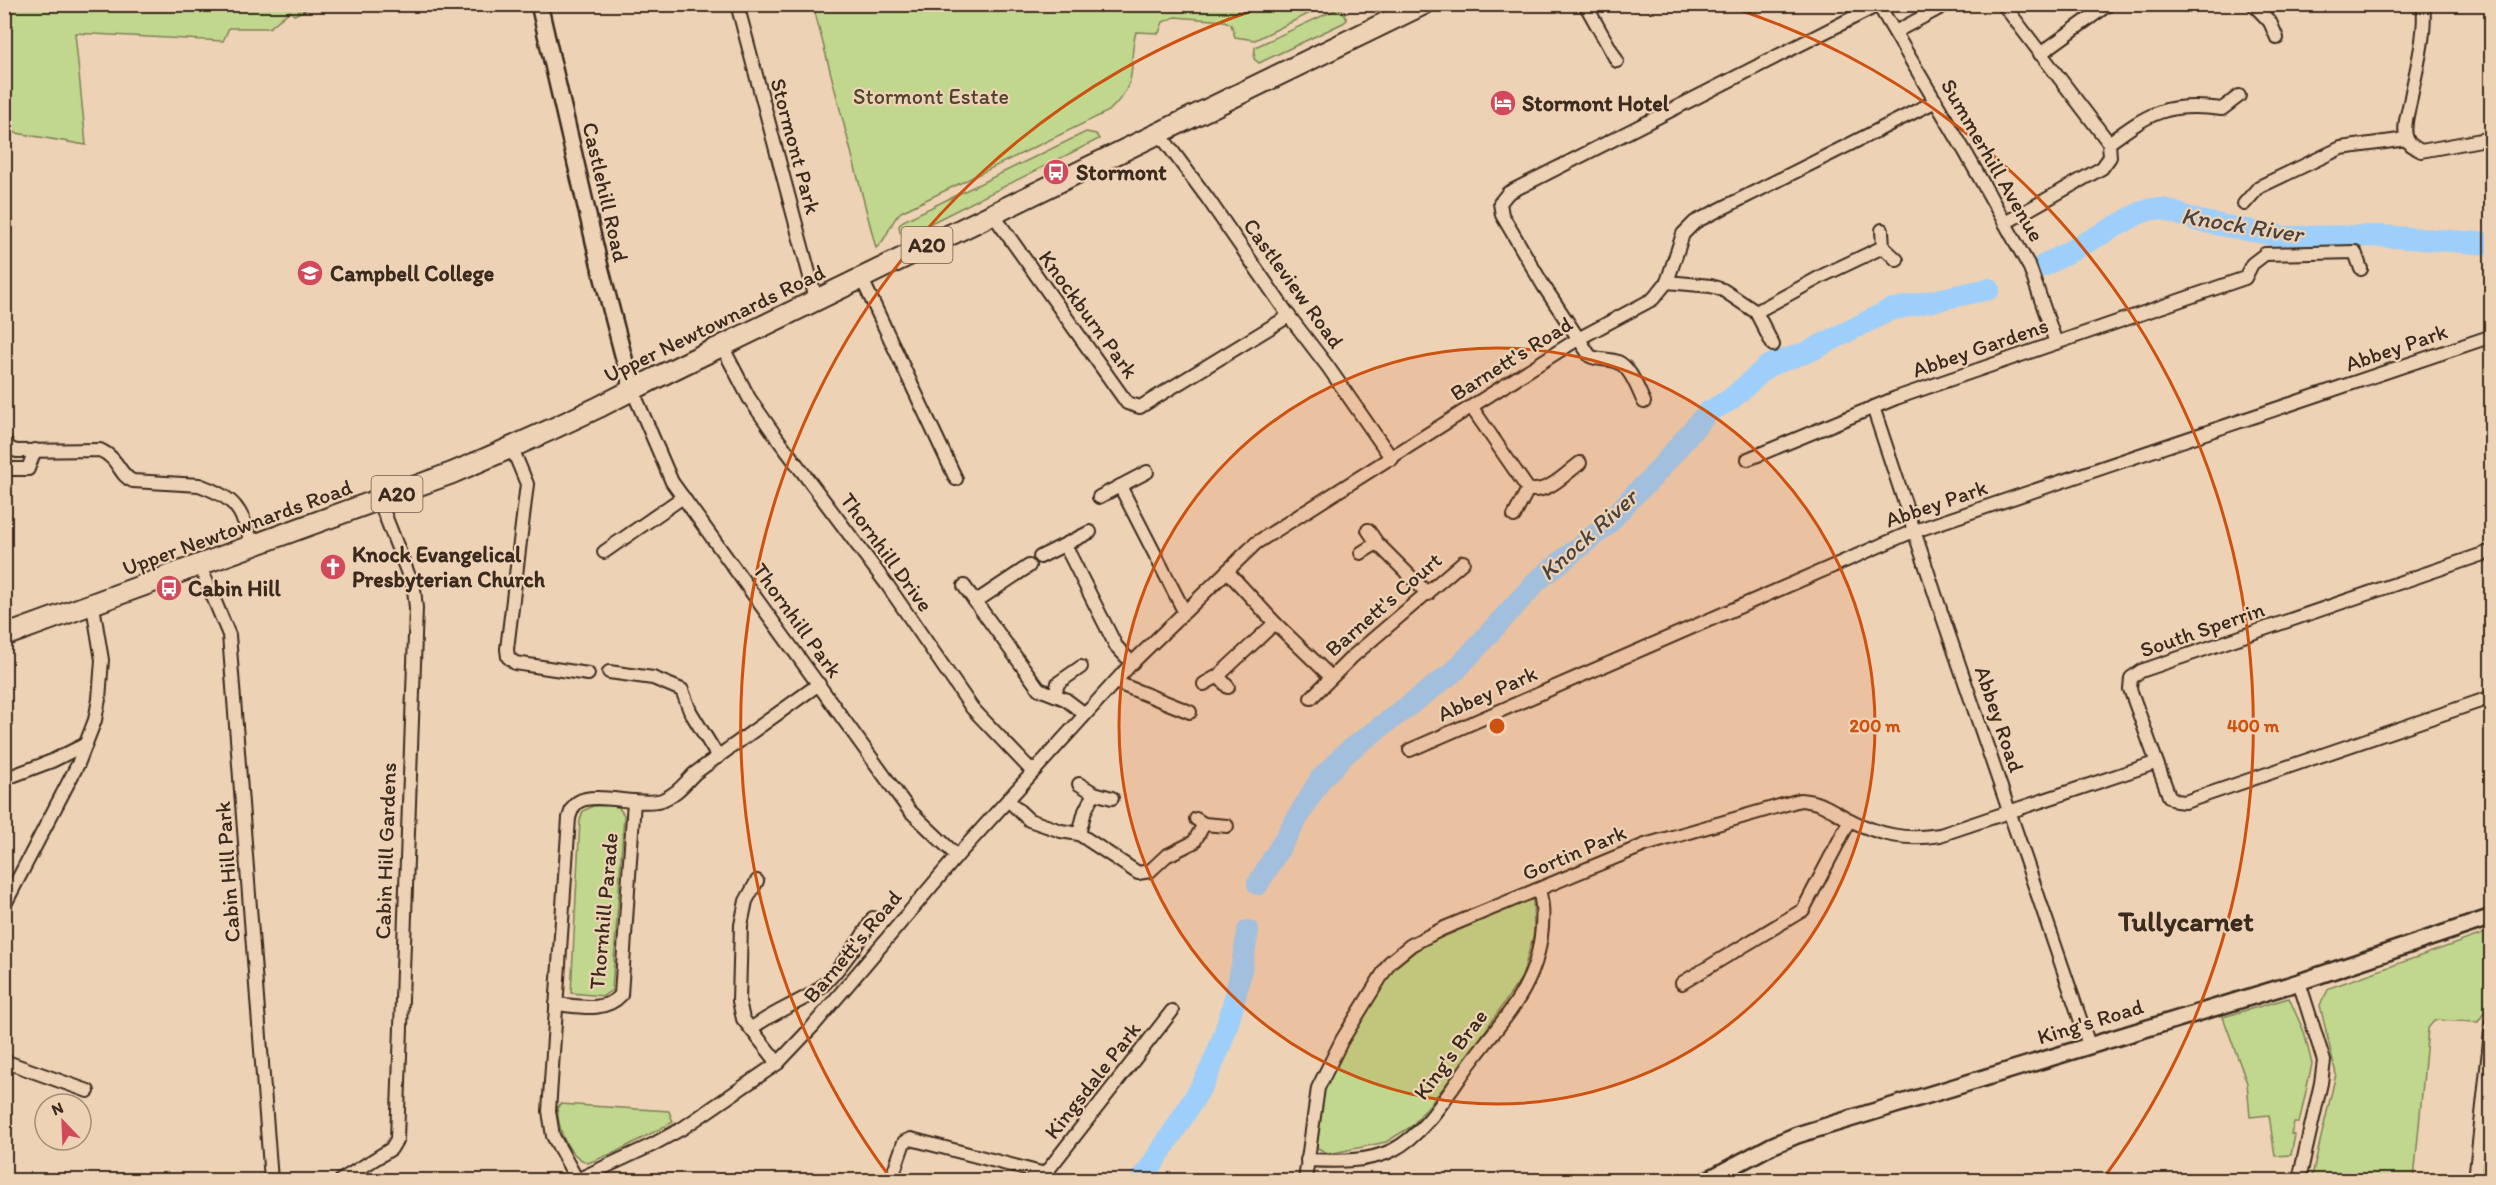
<svg xmlns="http://www.w3.org/2000/svg" width="2496" height="1185" font-family="Itim,sans-serif">
<rect width="100%" height="100%" fill="#eed2b5"/>
<filter id="ink" filterUnits="userSpaceOnUse"><feTurbulence type="fractalNoise" baseFrequency=".0167" numOctaves="2"/><feDisplacementMap in="SourceGraphic" scale="12" xChannelSelector="R" yChannelSelector="G"/><feConvolveMatrix kernelMatrix="1 2 1 2 8 2 1 2 1" color-interpolation-filters="sRGB"/></filter>
<g filter="url(#ink)">
<g fill="#c1d78d" stroke="#7e8056" stroke-width="1.5">
<polygon points="4,5 5,4 316,5 294,15 290,11 269,28 229,28 223,41 75,33 86,145 5,131"/>
<path d="M813,5V4L1326,5L1255,40L1235,37L1231,24L1224,21L1175,17L1163,22L1159,33L1136,32C1126,67 1143,78 1109,111L901,212C889,222 888,240 876,248Z"/>
<polygon points="1337,9 1342,9 1347,20 1343,23 1259,63 1254,59 1255,47"/>
<polygon points="1086,132 1096,134 1099,139 905,236 900,232 899,226 903,221"/>
<polygon points="617,805 624,815 612,990 603,996 571,993 580,820 583,811 593,806"/>
<polygon points="1533,898 1534,933 1522,977 1461,1066 1412,1126 1386,1142 1329,1154 1316,1147 1320,1106 1326,1084 1347,1042 1389,973 1422,946"/>
<polygon points="2491,931 2491,1002 2478,1022 2435,1020 2428,1028 2414,1180 2311,1180 2336,1074 2320,1005 2329,988"/>
<polygon points="2289,998 2304,1032 2312,1064 2299,1123 2294,1123 2291,1134 2295,1135 2291,1155 2275,1156 2269,1115 2250,1117 2247,1083 2223,1017"/>
<path d="M560,1104L669,1111L673,1122L616,1152L588,1163C565,1154 559,1130 557,1108Z"/>
<polygon points="2490,1134 2491,1134 2491,1180 2482,1180 2484,1139"/>
</g>
<g fill="none" stroke-linecap="round" stroke-linejoin="round">
<g stroke="#9dcffa" stroke-width="22">
<polyline points="2043,266 2140,213 2152,209 2163,209 2199,221 2284,237 2380,236 2492,244"/>
<polyline points="1258,884 1320,780 1346,753 1456,670 1538,580 1606,526 1632,497 1650,480 1708,412 1730,400 1768,366 1810,351 1890,310 1989,289"/>
<path d="M1142,1180C1163,1147 1187,1113 1206,1078C1229,1033 1240,981 1248,931"/>
</g>
<defs>
<g id="minor">
<polyline points="737,4 816,299"/>
<polyline points="1585,4 1617,61"/>
<polyline points="1878,4 1967,155 2030,268 2056,343"/>
<polyline points="2003,4 2109,143 2110,157 2102,168 2005,223"/>
<polyline points="2253,4 2270,22 2277,38"/>
<path d="M2423,4C2427,32 2416,70 2411,97C2409,110 2402,127 2407,139C2409,145 2416,148 2421,151L2492,138"/>
<polyline points="1895,32 1947,4"/>
<polyline points="2040,54 2109,4"/>
<polyline points="1159,133 1208,199 1289,316 1328,367 1392,459"/>
<path d="M2109,143C2151,112 2167,102 2222,109L2239,96"/>
<polyline points="2244,204 2259,187 2341,148 2407,139"/>
<polyline points="992,213 1127,403 1140,407 1289,316"/>
<polyline points="1882,230 1883,247 1897,260"/>
<polyline points="861,277 956,479"/>
<polyline points="1667,282 1711,286 1723,290 1756,312 1773,345"/>
<polyline points="1756,312 1824,275 1883,247"/>
<polyline points="722,346 749,398 777,438 888,586 972,708 1032,771"/>
<polyline points="632,389 672,482 909,810 957,856"/>
<path d="M1644,402C1638,390 1631,368 1618,362C1609,358 1599,361 1590,356L1543,285L1502,215L1500,203L1508,193L1878,5"/>
<polyline points="1873,407 1939,606 2089,1045"/>
<path d="M1472,408L1528,489C1547,495 1566,473 1580,463"/>
<path d="M4,440L10,449L17,451L100,450C120,459 119,476 133,481L199,485C238,499 240,509 253,545"/>
<polyline points="512,448 527,484 507,649 508,657 515,663 588,674"/>
<polyline points="1748,459 1896,398 2245,278 2252,264 2265,254 2355,252 2361,269"/>
<polyline points="4,469 28,469 35,450"/>
<polyline points="1120,486 1184,611"/>
<polyline points="1099,497 1147,472"/>
<polyline points="1514,516 1528,489"/>
<polyline points="1368,530 1377,543 1428,594"/>
<polyline points="1065,545 1116,646 1132,663"/>
<polyline points="2492,551 2141,671 2131,678 2130,689 2169,796 2176,801 2185,802 2492,697"/>
<polyline points="604,552 683,497"/>
<polyline points="1361,553 1377,543"/>
<polyline points="1040,557 1090,532"/>
<polyline points="200,566 229,635 271,1180"/>
<polyline points="1227,571 1275,623 1331,677"/>
<polyline points="964,586 1039,689 1065,699 1085,714"/>
<polyline points="975,602 1029,566"/>
<polyline points="609,672 653,678 682,690 690,711 718,757"/>
<polyline points="1218,676 1228,687"/>
<polyline points="1115,682 1190,712"/>
<polyline points="1204,684 1218,676 1275,623"/>
<polyline points="1055,695 1058,683 1081,667"/>
<polyline points="1311,698 1352,657 1463,562"/>
<polyline points="1410,750 1909,533 2492,336"/>
<polyline points="4,779 52,761 86,744"/>
<polyline points="1079,784 1094,793 1112,798"/>
<polyline points="1008,800 1029,820 1061,831 1079,834 1138,873 1150,871 1166,856 1194,842 1204,824"/>
<polyline points="1196,819 1204,824 1227,826"/>
<polyline points="1079,834 1085,811 1094,793"/>
<polyline points="757,881 746,901 741,925 739,1001 743,1019 778,1063"/>
<polyline points="4,906 78,764 95,720 99,699 102,660 93,606"/>
<polyline points="2299,982 2324,1061 2321,1083 2299,1180"/>
<polyline points="1682,983 1803,910 1850,820"/>
<path d="M556,1004C578,1006 605,1013 621,995L634,801"/>
<path d="M751,1029C770,1014 791,1006 812,994C831,982 862,939 873,918"/>
<polyline points="4,1061 88,1091"/>
<path d="M1307,1160C1335,1161 1367,1163 1393,1150C1428,1132 1451,1088 1474,1058C1492,1034 1514,1010 1527,983C1540,958 1547,917 1539,890"/>
<polyline points="341,1180 391,1149 397,1139 416,608 414,589 379,500"/>
<polyline points="577,1180 652,1145 683,1128 778,1063 813,1026 957,856 1132,663 1256,543 1578,339 1653,299 1667,282 1683,234 1695,222 1936,101"/>
<path d="M577,1180L553,1136L549,1111L569,818C571,812 572,806 578,802C595,791 640,807 662,800C676,795 685,783 695,773L819,684"/>
<polyline points="891,1180 904,1142 911,1139 1045,1174"/>
<polyline points="1043,1180 1045,1174 1172,1011"/>
<path d="M1305,1180L1318,1088L1342,1040L1390,962L1411,945L1442,929L1645,845L1800,800C1823,802 1829,809 1848,819C1879,835 1906,841 1940,835L2155,763"/>
<polyline points="2475,1180 2492,1022"/>
</g>
<g id="tertiary">
<polyline points="539,4 599,263 632,389"/>
<polyline points="1707,1180 1771,1146 1797,1135 2299,982 2492,917"/>
</g>
<path id="trunk" d="M4,636L452,473C502,452 551,430 599,407C640,386 680,365 722,346L1424,4"/>
</defs>
<use href="#minor" stroke="#3b2a1e" stroke-width="16"/>
<use href="#tertiary" stroke="#3b2a1e" stroke-width="20"/>
<use href="#trunk" stroke="#3b2a1e" stroke-width="24"/>
<use href="#minor" stroke="#eed2b5" stroke-width="12"/>
<use href="#tertiary" stroke="#eed2b5" stroke-width="15"/>
<use href="#trunk" stroke="#eed2b5" stroke-width="20"/>
</g>
</g>
<circle cx="1497" cy="726" r="378" fill="#ce520f" fill-opacity=".12"/>
<g fill="none" stroke="#ce520f" stroke-width="3">
<circle cx="1497" cy="726" r="378"/>
<path d="M889 1176A756 756 0 0 1 1270 5M1724 5A756 756 0 0 1 2105 1176"/>
</g>
<defs>
<symbol id="hotel-disc" viewBox="-11 -11 22 22"><circle r="9.5" fill="#d1495b" stroke="#eed2b5"/><path d="M-6-4.5h1.5V1H6V5H4.5V3h-9V5H-6ZM-4 0a1.8 1.8 0 1 1 3.6 0ZM.5 0V-2.5h3Q6-2.5 6 0Z" fill="#fff"/></symbol>
<symbol id="bus-disc" viewBox="-11 -11 22 22"><circle r="9.5" fill="#d1495b" stroke="#eed2b5"/><path d="M-5-6H5V4H4V6H2V4H-2V6H-4V4H-5ZM-3.5-4V0h7V-4ZM-3.5 1.2v1.5H-2V1.2ZM2 1.2v1.5H3.5V1.2Z" fill="#fff"/></symbol>
<symbol id="school-disc" viewBox="-11 -11 22 22"><circle r="9.5" fill="#d1495b" stroke="#eed2b5"/><path d="M0-5L7-2L0 1L-7-2ZM-4 1L0 2.5L4 1V4Q0 6-4 4Z" fill="#fff"/></symbol>
<symbol id="church-disc" viewBox="-11 -11 22 22"><circle r="9.5" fill="#d1495b" stroke="#eed2b5"/><path d="M-1.2-6h2.4v3.5h3.3v2.4h-3.3V6h-2.4V-.1h-3.3v-2.4h3.3Z" fill="#fff"/></symbol>
</defs>
<g fill-rule="evenodd">
<use href="#hotel-disc" x="1488" y="88" width="30" height="30"/>
<use href="#bus-disc" x="1041" y="157" width="30" height="30"/>
<use href="#school-disc" x="295" y="258" width="30" height="30"/>
<use href="#church-disc" x="318" y="552" width="30" height="30"/>
<use href="#bus-disc" x="154" y="573" width="30" height="30"/>
</g>
<g text-anchor="middle" stroke-width="4.5" stroke-linejoin="round" paint-order="stroke">
<g fill="#eed2b5" stroke="#715c4b" stroke-width="1.5">
<rect x="901.5" y="227" width="51" height="36" rx="4.5"/>
<rect x="371.5" y="476" width="51" height="36" rx="4.5"/>
</g>
<g font-size="21" font-weight="bold" fill="#3b2a1e">
<text x="927" y="252">A20</text>
<text x="397" y="501">A20</text>
</g>
<g font-size="22" fill="#4f442f" stroke="#eed2b5">
<text x="931" y="104">Stormont Estate</text>
</g>
<g font-size="22" font-weight="bold" fill="#3b2a1e" stroke="#eed2b5" text-anchor="start">
<text x="1522" y="111">Stormont Hotel</text>
<text x="1076" y="180">Stormont</text>
<text x="330" y="281">Campbell College</text>
<text x="352" y="562">Knock Evangelical<tspan x="352" dy="25">Presbyterian Church</tspan></text>
<text x="188" y="596">Cabin Hill</text>
</g>
<g font-size="22" fill="#3b2a1e" stroke="#eed2b5">
<text transform="translate(796 146) rotate(75)" y="8">Stormont Park</text>
<text transform="translate(1993 160) rotate(60)" y="8">Summerhill Avenue</text>
<text transform="translate(606 192) rotate(77)" y="8">Castlehill Road</text>
<text transform="translate(1294 283) rotate(54)" y="8">Castleview Road</text>
<text transform="translate(1089 314) rotate(54)" y="8">Knockburn Park</text>
<text transform="translate(714 323) rotate(-26)" y="8">Upper Newtownards Road</text>
<text transform="translate(1980 347) rotate(-19)" y="8">Abbey Gardens</text>
<text transform="translate(2396 347) rotate(-19)" y="8">Abbey Park</text>
<text transform="translate(1511 358) rotate(-32)" y="8">Barnett's Road</text>
<text transform="translate(1936 503) rotate(-19)" y="8">Abbey Park</text>
<text transform="translate(237 527) rotate(-20)" y="8">Upper Newtownards Road</text>
<text transform="translate(887 552) rotate(54)" y="8">Thornhill Drive</text>
<text transform="translate(1383 604) rotate(-41)" y="8">Barnett's Court</text>
<text transform="translate(798 620) rotate(54)" y="8">Thornhill Park</text>
<text transform="translate(2202 629) rotate(-19)" y="8">South Sperrin</text>
<text transform="translate(1487 693) rotate(-24)" y="8">Abbey Park</text>
<text transform="translate(2000 719) rotate(71)" y="8">Abbey Road</text>
<text transform="translate(385 851) rotate(-88)" y="8">Cabin Hill Gardens</text>
<text transform="translate(1574 852) rotate(-23)" y="8">Gortin Park</text>
<text transform="translate(227 872) rotate(-94)" y="8">Cabin Hill Park</text>
<text transform="translate(603 911) rotate(-85)" y="8">Thornhill Parade</text>
<text transform="translate(852 946) rotate(-50)" y="8">Barnett's Road</text>
<text transform="translate(2090 1021) rotate(-17)" y="8">King's Road</text>
<text transform="translate(1450 1054) rotate(-53)" y="8">King's Brae</text>
<text transform="translate(1092 1080) rotate(-52)" y="8">Kingsdale Park</text>
</g>
<g font-size="24" font-style="italic" fill="#4a433f" stroke="#eed2b5">
<text transform="translate(2242 225) rotate(9)" y="8">Knock River</text>
<text transform="translate(1588 535) rotate(-42)" y="8">Knock River</text>
</g>
<g font-size="28" font-weight="bold" fill="#3b2a1e" stroke="#eed2b5">
<text x="2186" y="931">Tullycarnet</text>
</g>
</g>
<circle cx="1497" cy="726" r="9" fill="#ce520f" stroke="#eed2b5" stroke-width="3"/>
<g font-size="18" text-anchor="middle" font-weight="bold" fill="#ce520f" stroke="#eed2b5" stroke-width="4.5" stroke-linejoin="round" paint-order="stroke">
<text x="1875" y="732">200 m</text>
<text x="2253" y="732">400 m</text>
</g>
<rect width="2496" height="1185" fill="none" stroke="#eed2b5" stroke-width="24"/>
<rect x="12" y="12" width="2472" height="1161" fill="none" stroke="#3b2a1e" stroke-width="2" filter="url(#ink)"/>
<g transform="translate(63 1122) rotate(337)"><circle r="28" fill="#eed2b5" stroke="#a68f79" stroke-width="1.5"/>
<path d="M0-4.5L10 22L0 15L-10 22Z" fill="#d1495b"/>
<text y="-9" font-size="16" font-weight="bold" text-anchor="middle" fill="#3b2a1e">N</text>
</g>
</svg>
